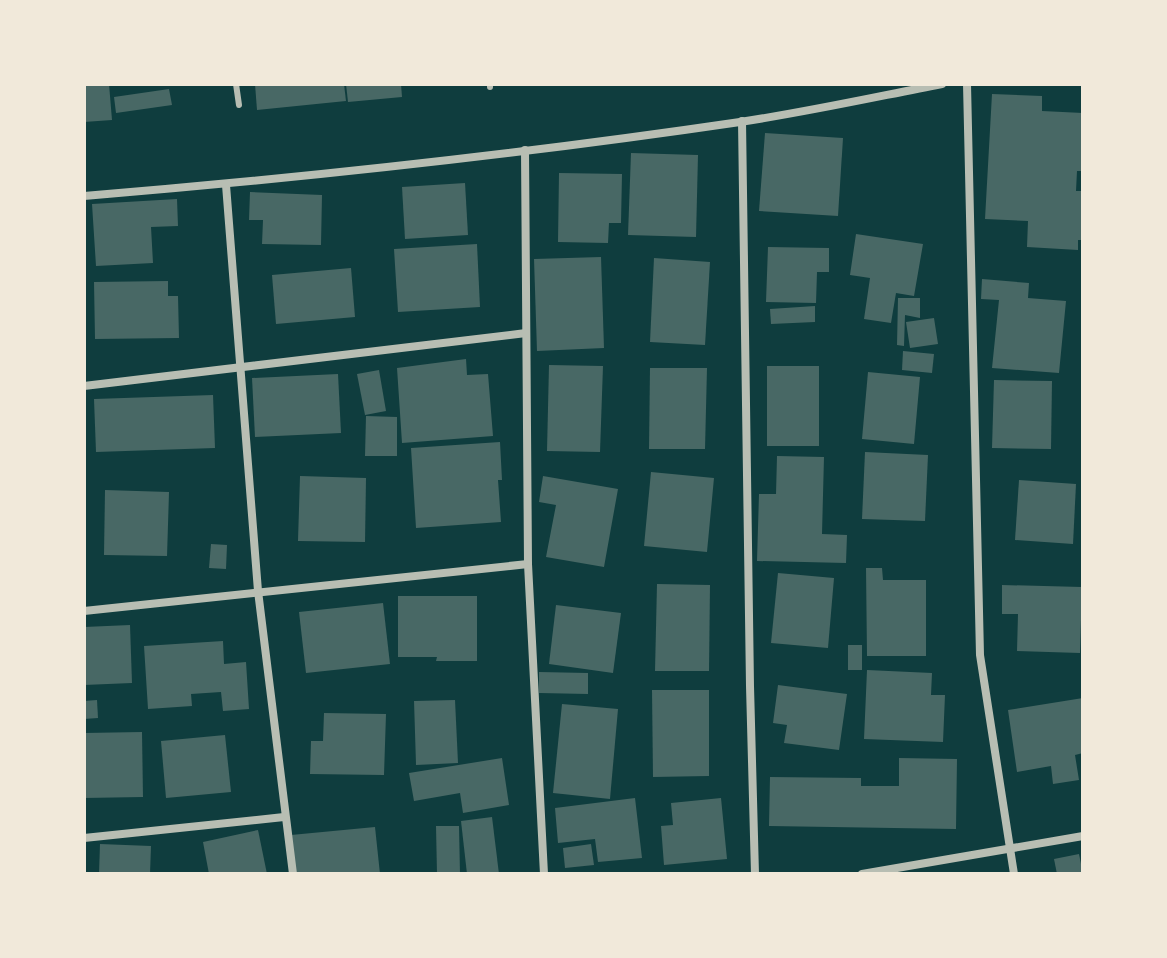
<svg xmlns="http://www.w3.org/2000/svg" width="1167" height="958" font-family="Merriweather,serif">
<rect width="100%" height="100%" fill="#0f3d3e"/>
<g fill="#486865">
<polygon points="84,84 109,84 112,120 84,122"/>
<polygon points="255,84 344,84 346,101 257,110"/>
<polygon points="346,84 401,84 402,97 348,102"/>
<polygon points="169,89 172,105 116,113 114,97"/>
<polygon points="992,94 1042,96 1042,111 1083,113 1083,171 1077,171 1076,191 1083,191 1083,240 1078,240 1078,250 1027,247 1028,221 985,219"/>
<polygon points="765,133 843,138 838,216 759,211"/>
<polygon points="631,153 698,155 696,237 628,235"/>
<polygon points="559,173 622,174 621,223 609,223 608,243 558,242"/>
<polygon points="465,183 468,235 405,239 402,187"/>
<polygon points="250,192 322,195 321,245 262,244 263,220 249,220"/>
<polygon points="177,199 178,226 151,227 153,263 96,266 92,204"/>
<polygon points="856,234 923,244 914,296 896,293 891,323 864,319 870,278 850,275"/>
<polygon points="477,244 480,307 398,312 394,249"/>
<polygon points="768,247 829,248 829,272 817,272 816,303 766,302"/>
<polygon points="601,257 604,348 537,351 534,259"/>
<polygon points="654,258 710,262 705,345 650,342"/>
<polygon points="351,268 355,317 276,324 272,275"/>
<polygon points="982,279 1029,283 1028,298 1066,301 1059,373 992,368 999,300 981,299"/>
<polygon points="168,281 168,296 178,296 179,338 95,339 94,282"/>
<polygon points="898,298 920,298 920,318 905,315 904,346 897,345"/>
<polygon points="815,306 815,322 771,324 770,309"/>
<polygon points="934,318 938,344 910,348 906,322"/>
<polygon points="903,351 934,354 932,373 902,370"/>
<polygon points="466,359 467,375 488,374 493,436 402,443 397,368"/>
<polygon points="549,365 603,366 600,452 547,451"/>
<rect x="767" y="366" width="52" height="80"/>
<polygon points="650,368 707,368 705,449 649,449"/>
<polygon points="379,370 386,411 365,415 357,374"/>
<polygon points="868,372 920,377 914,444 862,439"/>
<polygon points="338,374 341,433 255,437 252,378"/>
<polygon points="994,380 1052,381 1051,449 992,448"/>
<polygon points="213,395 215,448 96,452 94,399"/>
<polygon points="366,416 397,417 397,456 365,456"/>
<polygon points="500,442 502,480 498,480 501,522 416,528 411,448"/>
<polygon points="865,452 928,455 925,521 862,519"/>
<polygon points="777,456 824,457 822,534 847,535 846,563 757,561 759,494 776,494"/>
<polygon points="651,472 714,478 707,552 644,546"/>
<polygon points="300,476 366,478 365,542 298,541"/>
<polygon points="543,476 618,489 604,567 546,557 556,505 539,502"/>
<polygon points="1019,480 1076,484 1073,544 1015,540"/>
<polygon points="105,490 169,492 167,556 104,555"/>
<polygon points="211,544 227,545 226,569 209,568"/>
<polygon points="866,568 882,568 883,580 926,580 926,656 867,656"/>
<polygon points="778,573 834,578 828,648 771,643"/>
<polygon points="657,584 710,585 709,671 655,671"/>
<polygon points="1002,585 1082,587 1080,653 1017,651 1018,614 1002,614"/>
<polygon points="398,596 477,596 477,661 436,661 437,657 398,657"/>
<polygon points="383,603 390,664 306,673 299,612"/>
<polygon points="556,605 621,613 613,673 549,664"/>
<polygon points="130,625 132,683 84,685 84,627"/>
<polygon points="223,641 224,664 246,662 249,709 223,711 221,692 191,694 192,706 148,709 144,646"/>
<rect x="848" y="645" width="14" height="25"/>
<polygon points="867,670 932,673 931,695 945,695 943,742 864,739"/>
<polygon points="539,672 588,673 588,694 539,693"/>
<polygon points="778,685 847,694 839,750 784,743 787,725 773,723"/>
<polygon points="652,690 709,690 709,776 653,777"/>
<polygon points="1083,698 1083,753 1075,755 1079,780 1053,784 1051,766 1017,772 1008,710"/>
<polygon points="97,700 98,718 84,719 84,701"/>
<polygon points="455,700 458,763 416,765 414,701"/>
<polygon points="562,704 618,709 610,799 553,793"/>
<polygon points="324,713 386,714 384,775 310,774 311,741 323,741"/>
<polygon points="142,732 143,797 84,798 84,733"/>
<polygon points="225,735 231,792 166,798 161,741"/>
<polygon points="502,758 509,805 463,813 460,793 414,801 409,773"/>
<polygon points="899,758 957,759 956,829 769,826 770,777 861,778 861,786 899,786"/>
<polygon points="635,798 642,858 598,862 595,839 558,843 555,808"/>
<polygon points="721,798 727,859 664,865 661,826 673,825 671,803"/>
<polygon points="492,817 499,874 467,874 461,821"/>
<polygon points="436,826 459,826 460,874 437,874"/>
<polygon points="375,827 380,874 295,874 291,835"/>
<polygon points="258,830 267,874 209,874 203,842"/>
<polygon points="100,844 151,846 150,874 99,874"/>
<polygon points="591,844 594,865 565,868 563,848"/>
<polygon points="1079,854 1083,874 1057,874 1054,859"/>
</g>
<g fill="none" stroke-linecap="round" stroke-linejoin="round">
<g stroke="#b8beb3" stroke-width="6">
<polyline points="236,84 239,105"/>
<polyline points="490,84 490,87"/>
</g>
<g stroke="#b8beb3" stroke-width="8">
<polyline points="967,84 980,655 1014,874"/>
<polyline points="742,121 750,686 755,874"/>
<polyline points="525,150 528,564 544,874"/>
<polyline points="226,185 258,591 293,874"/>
<path d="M84,196C303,178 522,154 740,122C807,112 875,97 942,84"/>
<polyline points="84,386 526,333"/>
<polyline points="84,611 528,564"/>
<polyline points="84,838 284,817"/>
<polyline points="862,874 1083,836"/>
</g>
</g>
<rect width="1167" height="958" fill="none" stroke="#f1e9da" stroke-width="172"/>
</svg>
